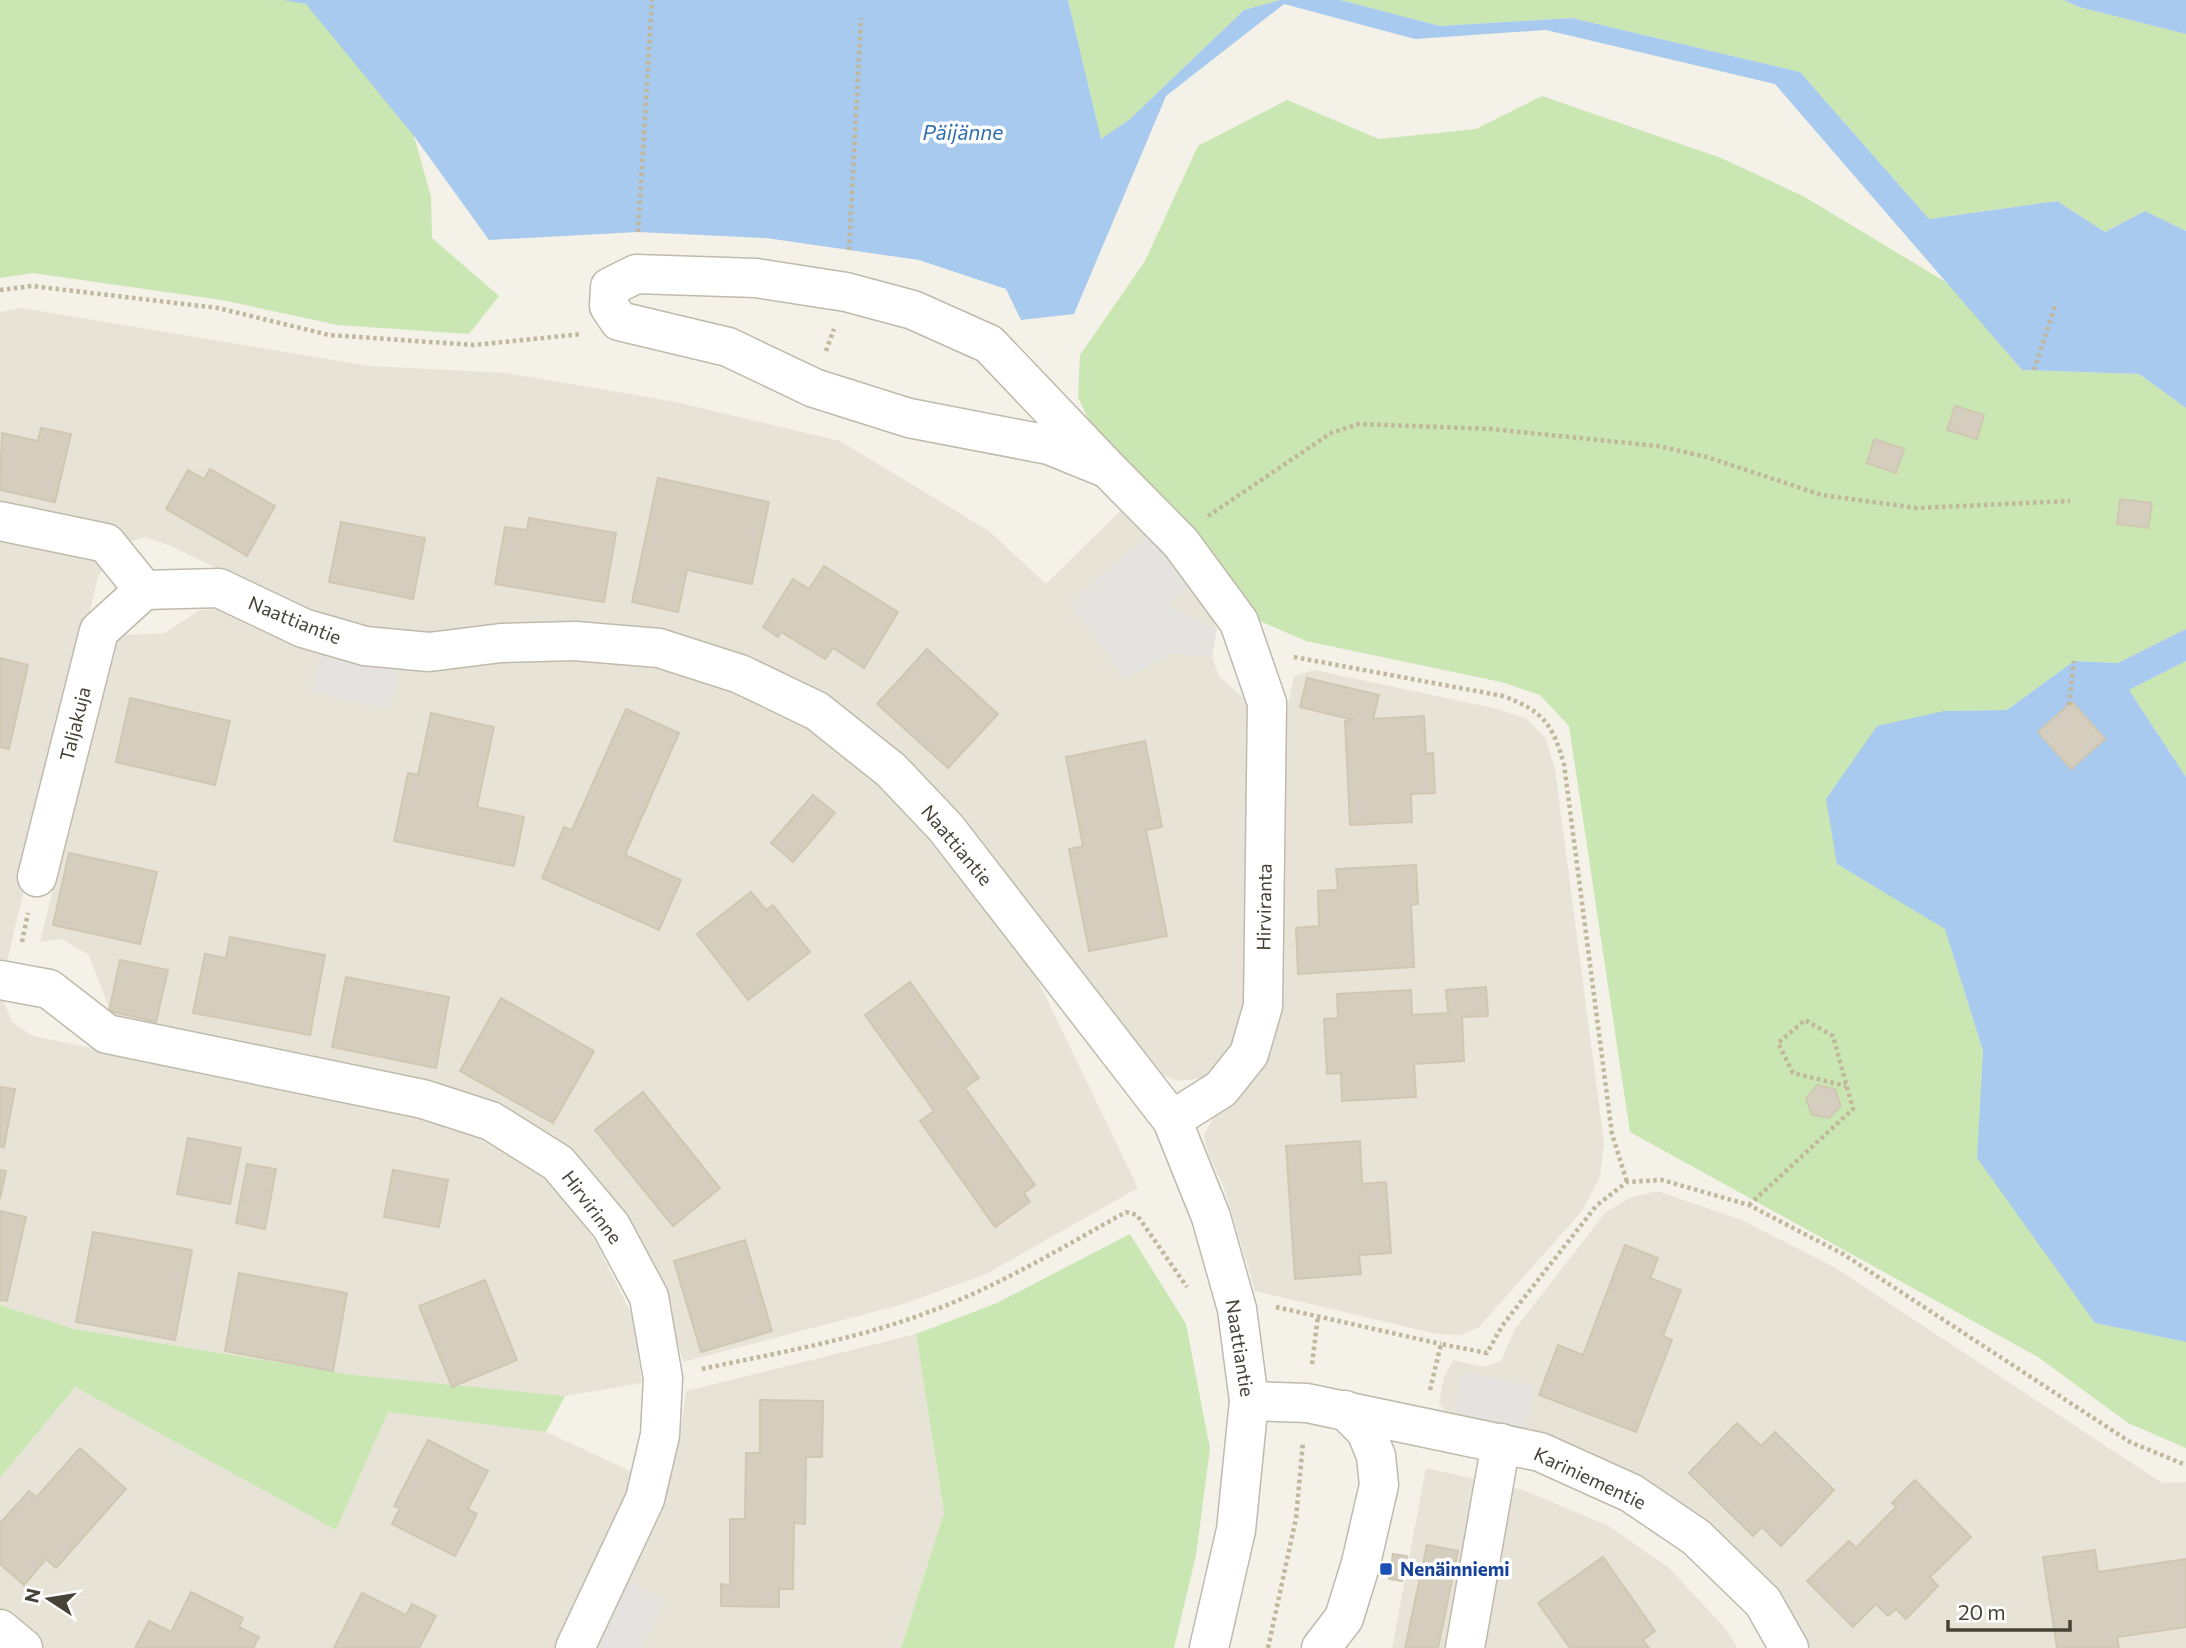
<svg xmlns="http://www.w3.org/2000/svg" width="2186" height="1648" font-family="Commissioner,sans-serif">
<rect width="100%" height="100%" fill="#f3f1e8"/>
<g fill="#e7e4d7">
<polygon points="22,308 369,366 507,373 676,402 840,441 989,531 1046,584 1127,504 1217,613 1212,656 1219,677 1251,704 1249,1004 1234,1046 1204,1078 1178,1081 1158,1073 965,820 907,762 743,659 368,628 309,613 171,546 145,537 118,546 98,577 0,991 0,312"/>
<polygon points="226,609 297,642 570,651 655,666 729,686 804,724 879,783 931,839 1027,958 1138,1188 984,1275 900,1305 683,1362 664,1293 565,1150 129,1026 111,1014 89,955 62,939 40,942 117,632 130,635 165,633 200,610"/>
<polygon points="1314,670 1498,709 1527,719 1546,739 1555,769 1604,1143 1600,1177 1582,1211 1478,1328 1460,1335 1437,1334 1255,1291 1224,1188 1208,1153 1204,1136 1216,1112 1248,1085 1271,1047 1280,993 1281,736 1294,676"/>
<polygon points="0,993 12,1022 33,1036 419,1115 479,1136 546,1177 594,1239 632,1315 642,1383 565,1396 354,1375 74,1329 0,1305"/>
<polygon points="1657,1191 1742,1220 1834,1267 2162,1483 2186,1482 2186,1648 1811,1648 1778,1593 1715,1527 1642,1477 1446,1412 1439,1403 1444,1377 1453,1360 1484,1367 1501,1361 1515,1329 1605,1213 1629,1198"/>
<polygon points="916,1334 944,1513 901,1648 592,1648 660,1502 680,1436 686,1391"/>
<polygon points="75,1387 336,1530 388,1412 546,1432 637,1474 558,1648 0,1648 0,1478"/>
<polygon points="1426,1468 1523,1490 1609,1526 1669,1568 1726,1629 1737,1648 1392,1648"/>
</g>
<g fill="#cae6b3">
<polygon points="0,0 484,0 469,106 414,136 431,197 432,238 499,296 469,334 338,325 222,300 33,273 0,278"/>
<polygon points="1068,0 1280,0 1244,10 1130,119 1101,140"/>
<polygon points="1340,0 2064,0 2079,7 2186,34 2186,231 2145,211 2105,232 2057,201 1929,219 1800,72 1572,18 1440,26"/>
<polygon points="1542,96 1721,158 1803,196 1949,284 2022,370 2139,374 2186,408 2186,629 2118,663 2074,661 2007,710 1944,711 1837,864 1945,928 1983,1051 1978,1158 2095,1323 2186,1342 2186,1448 2128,1423 2038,1357 1630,1132 1569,726 1540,695 1501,682 1306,641 1253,618 1201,541 1151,484 1098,440 1078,397 1080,355 1145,261 1198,146 1287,100 1379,139 1476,129"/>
<polygon points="2186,661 2186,777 2129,690"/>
<polygon points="1130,1234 1186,1324 1210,1449 1196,1555 1174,1648 901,1648 944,1513 916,1334 997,1303"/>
<polygon points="0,1305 74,1329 354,1375 565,1396 546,1432 388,1412 336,1530 75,1387 0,1478"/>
</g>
<g fill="#e5e3e0">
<polygon points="1148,535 1189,587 1168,606 1217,629 1212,656 1172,653 1124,678 1071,602"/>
<polygon points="324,634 402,649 389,709 312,692"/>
<polygon points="1463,1372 1532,1386 1524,1430 1453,1415"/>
<polygon points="623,1579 665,1599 641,1648 592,1648"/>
</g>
<g fill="#a7caee">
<polygon points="283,0 1068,0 1101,139 1130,119 1244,10 1280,0 1340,0 1440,26 1572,18 1800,72 1929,219 2057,201 2105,232 2145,211 2186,231 2186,408 2139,374 2022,370 1775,84 1546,30 1415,39 1284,4 1166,96 1074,314 1021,320 1006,289 919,260 766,238 638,232 489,240 414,136 306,4"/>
<polygon points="2064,0 2186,0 2186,34 2079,7"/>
<polygon points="2186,629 2186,661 2129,690 2186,777 2186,1342 2095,1323 1977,1158 1983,1051 1945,929 1837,864 1826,799 1877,726 1944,711 2007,710 2074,661 2118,663"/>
</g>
<g fill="#d5cebe" stroke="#cfc7b1" stroke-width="2">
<polygon points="1955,406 1984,415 1977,439 1947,430"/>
<polygon points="41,428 71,434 55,502 0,490 2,433 38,441"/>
<polygon points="1874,439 1904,449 1896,473 1867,463"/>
<polygon points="210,469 275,506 247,556 166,509 188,470 204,479"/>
<polygon points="658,478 769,502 752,584 687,570 678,612 632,602"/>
<polygon points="2120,499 2152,503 2148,528 2117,524"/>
<polygon points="529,518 616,533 604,602 495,584 505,527 527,530"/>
<polygon points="341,522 425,538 413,599 329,582"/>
<polygon points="824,566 898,612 864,668 833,648 825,659 781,632 778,637 763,627 793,579 809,589"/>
<polygon points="927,649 998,714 948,768 877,704"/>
<polygon points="0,658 28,665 9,749 0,747"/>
<polygon points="1307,678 1379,695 1373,719 1424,716 1426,754 1433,753 1435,793 1411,794 1412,822 1350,825 1345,721 1354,720 1300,707"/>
<polygon points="130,698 230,721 215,785 116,762"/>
<polygon points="2072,702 2105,739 2071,769 2038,732"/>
<polygon points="626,709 679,733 625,855 681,880 659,930 542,878 564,827 572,830"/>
<polygon points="431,713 494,727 477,807 524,817 514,866 394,841 408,773 418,775"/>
<polygon points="1145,741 1162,827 1146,830 1167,936 1089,951 1069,849 1083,846 1066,757"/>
<polygon points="813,795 835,813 793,862 771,843"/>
<polygon points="69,853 157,872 140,944 53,925"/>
<polygon points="1416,865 1418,904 1411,905 1414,967 1298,974 1296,928 1319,926 1318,891 1338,890 1336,869"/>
<polygon points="751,892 766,910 773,905 810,952 748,1000 697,934"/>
<polygon points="230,937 325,955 310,1035 193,1013 205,954 226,958"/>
<polygon points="120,960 168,970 156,1022 109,1011"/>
<polygon points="346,977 449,997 436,1068 332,1047"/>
<polygon points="910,982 979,1078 965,1088 1035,1185 1024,1193 1030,1202 995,1227 920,1121 934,1111 865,1015"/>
<polygon points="1486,987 1488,1016 1462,1017 1464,1061 1414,1064 1416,1097 1342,1101 1341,1073 1327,1074 1324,1019 1338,1018 1337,994 1411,990 1412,1015 1448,1013 1446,990"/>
<polygon points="501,998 594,1051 553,1123 460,1071"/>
<polygon points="1817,1085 1835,1089 1841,1106 1829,1118 1812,1115 1806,1098"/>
<polygon points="0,1087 15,1089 4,1147 0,1146"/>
<polygon points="643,1092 720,1188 673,1226 595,1130"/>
<polygon points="188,1138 241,1148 230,1204 177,1194"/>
<polygon points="1360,1141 1362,1184 1386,1182 1391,1253 1359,1255 1361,1274 1295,1279 1286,1146"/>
<polygon points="247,1164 276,1169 265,1229 236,1223"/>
<polygon points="0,1170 6,1171 0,1199"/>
<polygon points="393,1170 448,1180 439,1227 384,1217"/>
<polygon points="0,1211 26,1217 7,1301 0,1300"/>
<polygon points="93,1232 192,1250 175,1340 76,1322"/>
<polygon points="745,1240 772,1331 701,1352 674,1261"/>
<polygon points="1625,1245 1658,1258 1650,1278 1681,1290 1663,1336 1672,1340 1636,1432 1539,1395 1558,1345 1583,1355"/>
<polygon points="239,1273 347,1293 333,1371 225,1351"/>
<polygon points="485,1280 517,1360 452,1387 419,1306"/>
<polygon points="760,1400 823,1401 822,1457 806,1457 805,1524 794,1523 793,1589 779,1589 779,1607 721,1606 721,1584 730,1585 730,1519 745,1519 746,1453 760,1453"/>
<polygon points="1737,1423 1761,1446 1775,1432 1834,1490 1781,1546 1762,1527 1753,1536 1689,1473"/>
<polygon points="428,1440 488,1471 468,1509 477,1514 455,1556 392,1524 400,1508 394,1506"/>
<polygon points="80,1448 126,1489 56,1568 46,1559 24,1585 0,1564 0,1523 29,1491 37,1497"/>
<polygon points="1915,1480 1971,1537 1930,1577 1938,1586 1906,1619 1896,1609 1888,1616 1876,1604 1853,1627 1807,1581 1849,1541 1856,1548 1896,1507 1892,1503"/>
<polygon points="1427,1545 1458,1551 1438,1648 1405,1648"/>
<polygon points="2095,1550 2098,1572 2186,1559 2186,1627 2117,1637 2119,1648 2057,1648 2043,1557"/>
<polygon points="1393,1554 1407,1556 1402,1581 1389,1579"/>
<polygon points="1603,1557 1655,1631 1643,1640 1649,1648 1570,1648 1538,1603"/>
<polygon points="191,1592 243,1618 239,1627 259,1637 253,1648 135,1648 149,1621 171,1632"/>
<polygon points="362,1593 406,1615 412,1604 436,1616 419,1648 334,1648"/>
</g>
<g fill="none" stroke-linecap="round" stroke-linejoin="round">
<defs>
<g id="minor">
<polyline points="1108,469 989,344 913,310 846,292 756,278 636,274 610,287 609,306 619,321 728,347 814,388 909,418 1049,445 1108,469 1181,543 1239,622 1267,703 1263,1006 1249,1054 1221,1089 1172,1120"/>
<polyline points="0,521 106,543 144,590"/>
<polyline points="144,590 219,588 303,628 365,646 429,652 501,643 575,641 659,648 740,674 817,711 891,770 946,828 1172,1120 1211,1217 1237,1309 1249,1401 1236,1530 1209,1648"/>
<polyline points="37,877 99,631 144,590"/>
<polyline points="0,980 49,989 107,1034 423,1099 491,1121 558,1163 611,1226 649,1297 663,1378 660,1435 645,1499 575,1648"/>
<polyline points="1249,1401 1307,1403 1540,1452 1631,1493 1696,1537 1763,1602 1789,1648"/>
<polyline points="0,1629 23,1648"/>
<polyline points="1321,1648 1344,1618 1361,1563 1379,1485 1376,1456 1366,1431 1345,1410"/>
<polyline points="1465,1648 1501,1443"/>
</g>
</defs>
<use href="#minor" stroke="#bfbaab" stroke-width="41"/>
<g stroke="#c0b79d" stroke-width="4.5" stroke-dasharray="3.5 3.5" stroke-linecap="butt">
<polyline points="638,232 652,0"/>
<polyline points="849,250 861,18"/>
<polyline points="0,290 32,286 218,308 329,335 474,345 582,334"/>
<polyline points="826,351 834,329"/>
<polyline points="2034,370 2056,303"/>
<polyline points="1208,516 1331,433 1359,424 1491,429 1658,446 1707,457 1822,495 1917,508 2070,501"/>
<path d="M1294,657L1503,696C1543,711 1552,723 1564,764L1612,1134L1627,1182"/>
<polyline points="2069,705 2074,661"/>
<polyline points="22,942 28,913"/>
<polyline points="1749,1205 1853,1109 1833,1036 1805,1020 1778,1043 1793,1073 1846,1086"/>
<polyline points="1276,1307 1441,1344"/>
<polyline points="1312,1364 1318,1316"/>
<path d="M702,1369C776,1353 854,1340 926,1313C996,1288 1061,1248 1126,1212L1137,1215L1187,1287"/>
<polyline points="1430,1390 1441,1344 1487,1353 1502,1326 1596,1206 1627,1182 1662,1180 1749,1205 1843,1254 2130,1442 2186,1465"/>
<polyline points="1268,1648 1296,1518 1303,1442"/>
</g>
<use href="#minor" stroke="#fff" stroke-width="38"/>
</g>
<rect fill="#1a4fb4" stroke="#fff" stroke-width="2.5" x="1379" y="1562" width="14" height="14" rx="3.5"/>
<g text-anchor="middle" stroke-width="7" stroke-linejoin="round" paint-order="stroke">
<g font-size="19" fill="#474237" stroke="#fff">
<text transform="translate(295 620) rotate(22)" y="7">Naattiantie</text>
<text transform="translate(75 724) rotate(-76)" y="7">Taljakuja</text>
<text transform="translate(957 845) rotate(50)" y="7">Naattiantie</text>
<text transform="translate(1264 907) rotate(-89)" y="7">Hirviranta</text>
<text transform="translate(592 1207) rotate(53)" y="7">Hirvirinne</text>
<text transform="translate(1240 1348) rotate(81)" y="7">Naattiantie</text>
<text transform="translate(1590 1478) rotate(25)" y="7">Kariniementie</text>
</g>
<g font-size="19" font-weight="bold" fill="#164399" stroke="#fff" text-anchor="start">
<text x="1400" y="1576">Nenäinniemi</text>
</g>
<g font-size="21" font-style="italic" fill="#336faf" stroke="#fff">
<text x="963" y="140">Päijänne</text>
</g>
</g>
<g transform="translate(49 1599) rotate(282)" stroke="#ffffff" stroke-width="5" paint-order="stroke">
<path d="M0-5L12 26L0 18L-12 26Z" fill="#474237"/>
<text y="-10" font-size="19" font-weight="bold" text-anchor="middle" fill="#474237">N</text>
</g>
<path d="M1948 1620v10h122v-10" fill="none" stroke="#474237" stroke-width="3.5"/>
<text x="1958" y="1620" font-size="21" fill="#474237" stroke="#ffffff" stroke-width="5" paint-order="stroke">20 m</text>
</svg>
